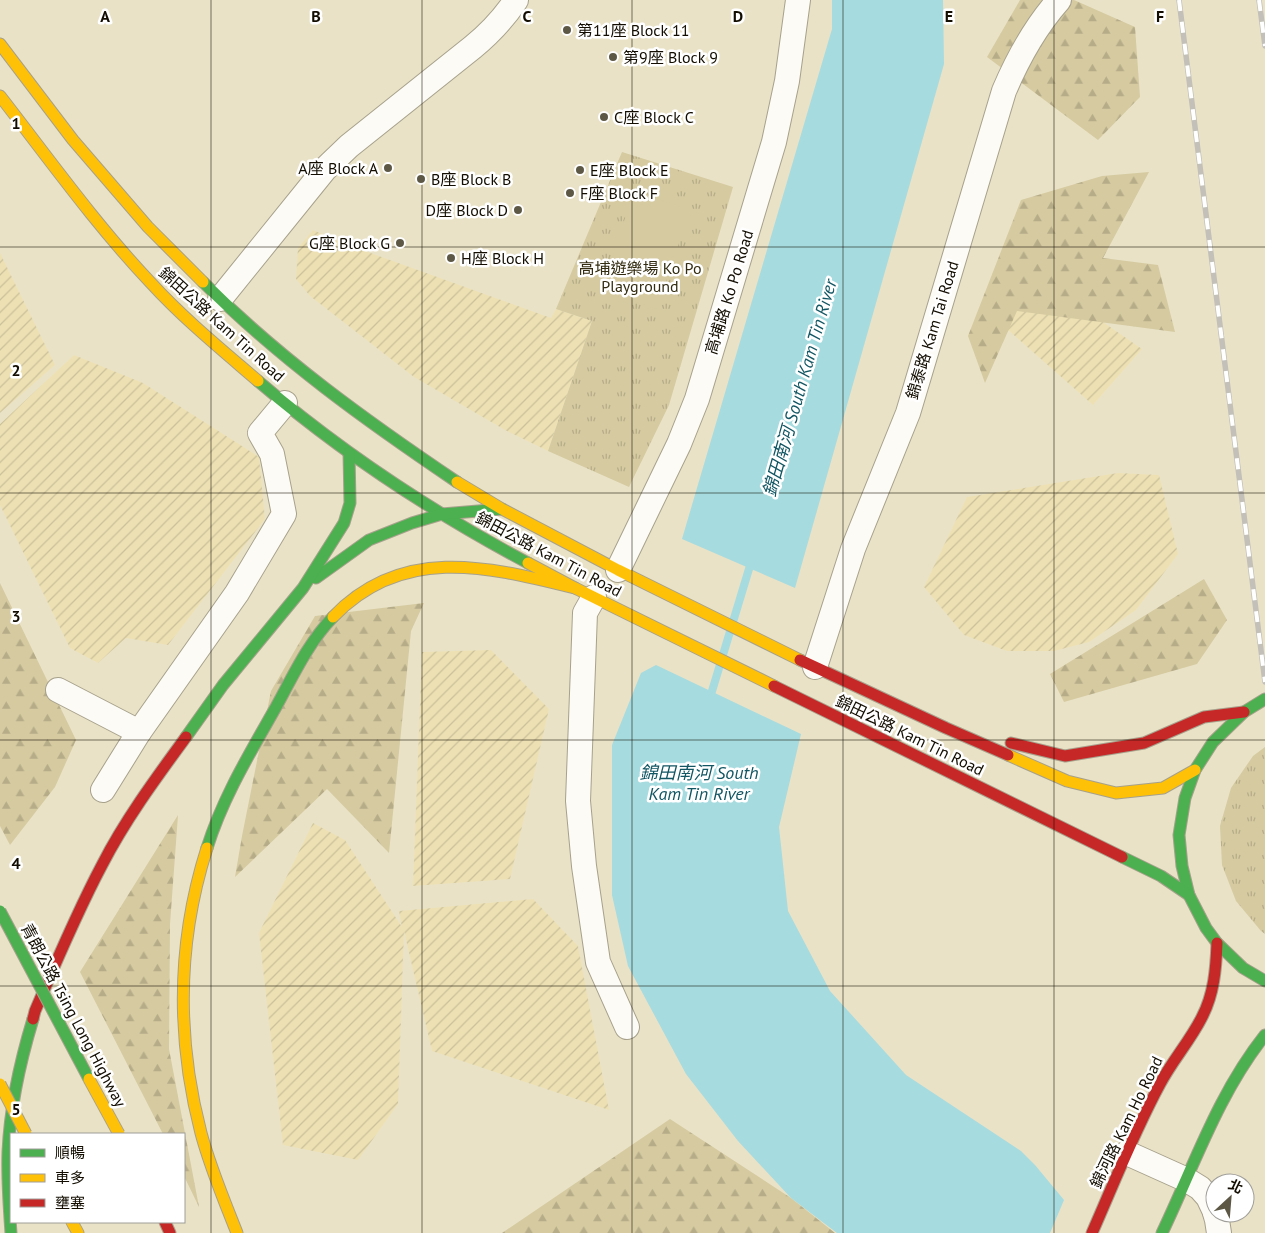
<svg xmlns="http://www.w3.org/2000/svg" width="1265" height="1233" font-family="'PT Sans','Noto Sans TC',sans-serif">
<defs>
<pattern id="industrial-furrows" width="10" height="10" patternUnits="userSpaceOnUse" patternTransform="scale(1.25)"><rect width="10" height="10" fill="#ede1b4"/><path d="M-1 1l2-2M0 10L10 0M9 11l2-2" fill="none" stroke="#cac099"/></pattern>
<pattern id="grass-tufts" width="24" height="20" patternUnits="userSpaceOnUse" patternTransform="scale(1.25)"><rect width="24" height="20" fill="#d5caa0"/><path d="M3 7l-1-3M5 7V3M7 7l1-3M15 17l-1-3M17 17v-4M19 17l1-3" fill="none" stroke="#b6ac88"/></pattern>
<pattern id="forest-firs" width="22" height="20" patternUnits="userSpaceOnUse" patternTransform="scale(1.25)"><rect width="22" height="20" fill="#d5caa0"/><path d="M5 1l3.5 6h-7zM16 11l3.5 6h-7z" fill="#b6ac88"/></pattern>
</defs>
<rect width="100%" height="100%" fill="#e9e2c6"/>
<g fill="url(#industrial-furrows)">
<polygon points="313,230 340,242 551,318 556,309 592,321 548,451 505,430 414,377 310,296 296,279 298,248"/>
<polygon points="0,253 55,365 0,413"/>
<polygon points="1019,264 1142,349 1093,405 991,315"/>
<polygon points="74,355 143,383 259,457 265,519 168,645 126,638 98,663 70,648 0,505 0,424"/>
<polygon points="1118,473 1159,475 1178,554 1136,610 1089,642 1054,651 1007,651 964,635 924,587 967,497"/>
<polygon points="491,650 549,709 510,879 413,886 422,652"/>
<polygon points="313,823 345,840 402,927 399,911 533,899 578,946 609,1110 432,1051 404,931 398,1104 358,1160 283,1145 259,933"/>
</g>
<g fill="url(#grass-tufts)">
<polygon points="622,152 733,187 669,405 629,487 548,451 592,321 556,309"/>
<polygon points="1265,747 1265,934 1261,931 1236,901 1222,865 1220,826 1231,788 1253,756"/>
</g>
<g fill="url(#forest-firs)">
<polygon points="1020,0 1074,0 1135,27 1140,97 1098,140 987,57"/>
<polygon points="1149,172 1103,258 1158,265 1175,332 1017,311 985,383 968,336 1021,200 1102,176"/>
<polygon points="1204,579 1227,620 1197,664 1064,702 1050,674"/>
<polygon points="0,583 76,740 55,787 10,845 0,826"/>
<polygon points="424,603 411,631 389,853 327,789 235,877 242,836 271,691 315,616"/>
<polygon points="178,815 170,924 169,1049 199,1207 184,1176 184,1134 163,1134 80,972"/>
<polygon points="670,1119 791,1198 835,1233 502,1233"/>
</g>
<polygon fill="#d5caa0" points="634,191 690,210 657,309 601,291"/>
<g fill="#a6dbe0">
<polygon points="832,0 943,0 944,64 795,588 682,539 832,29"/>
<polygon points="656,665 801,734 779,827 788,911 830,991 906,1075 1021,1151 1035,1165 1064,1200 1050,1233 837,1233 791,1198 738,1141 686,1074 628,966 612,895 612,745 641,673"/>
</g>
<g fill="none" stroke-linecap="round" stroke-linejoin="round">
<polyline stroke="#a6dbe0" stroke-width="8" points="709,701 752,559"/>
<defs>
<g id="street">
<path d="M220,299L325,169L349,146L473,47C490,33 504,18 516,0"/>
<polyline points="618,570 679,444 697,399 774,142 787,81 798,0"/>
<polyline points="594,597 585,613 578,801 584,866 598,962 627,1027"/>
<path d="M815,667L853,549L908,413L1004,91C1018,58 1035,27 1059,0"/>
<polyline points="58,690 139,732"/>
<polyline points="103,790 139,732 237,593 284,514 272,454 260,433 285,403"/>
<polyline points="1127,1153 1187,1180 1200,1188 1208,1197 1215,1212"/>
<polyline points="1215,1213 1217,1220 1219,1233"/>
</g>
<g id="fast">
<path d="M203,282C280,359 368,422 457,482"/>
<path d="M258,381C341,452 432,512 528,563"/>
<polyline points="316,578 369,540 412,523 442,514 502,509"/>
<polyline points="1265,699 1244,712 1213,742 1195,770 1185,798 1179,835 1182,866 1189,895 1206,928 1217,943 1243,968 1265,981"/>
<polyline points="186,737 223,685 303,588 344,523 350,503 349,453"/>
<path d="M207,848C223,797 250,753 276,707C293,676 308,643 333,617"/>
<polyline points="1122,857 1161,876 1189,895"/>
<path d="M11,1233C9,1206 7,1179 8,1152C10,1107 20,1062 33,1019"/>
<path d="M1162,1233C1194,1166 1218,1094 1265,1035"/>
</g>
<g id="slow">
<polyline points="0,44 73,140 148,227 203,282"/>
<path d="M0,96C49,159 96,225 151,283C184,319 222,350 258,381"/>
<polyline points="457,482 502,509 618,570 800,660"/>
<polyline points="528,563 575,588 774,686"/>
<path d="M333,617C403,544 489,567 575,588"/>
<polyline points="1008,755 1067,781 1116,793 1163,788 1195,770"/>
<path d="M207,848C177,942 176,1037 201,1133C210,1167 224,1200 237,1233"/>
<polyline points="72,1222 78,1233"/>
</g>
<g id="jam">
<polyline points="800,660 946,728 1008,755"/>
<polyline points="774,686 1122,857"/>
<polyline points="1011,743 1065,756 1144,743 1204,717 1244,712"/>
<path d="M33,1019L35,1011C56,962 77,912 102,865C125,820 156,778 186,737"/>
<polyline points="165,1222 170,1233"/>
<path d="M1092,1233C1114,1183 1134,1132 1160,1084C1172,1061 1190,1041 1202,1017C1214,994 1216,969 1217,943"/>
</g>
</defs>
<use href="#street" stroke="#a7a18c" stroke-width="26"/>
<use href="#fast" stroke="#a7a18c" stroke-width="13"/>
<use href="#slow" stroke="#a7a18c" stroke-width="13"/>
<use href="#jam" stroke="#a7a18c" stroke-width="13"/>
<use href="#street" stroke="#fcfbf6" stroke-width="24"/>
<use href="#fast" stroke="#4caf50" stroke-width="11"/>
<use href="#slow" stroke="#ffc107" stroke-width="11"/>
<use href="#jam" stroke="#c62828" stroke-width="11"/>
<defs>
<g id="rail">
<polyline points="1179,0 1265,682"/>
<polyline points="1259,0 1265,46"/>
</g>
</defs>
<use href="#rail" stroke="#c2c0b9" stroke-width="5.5"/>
<use href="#rail" stroke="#fff" stroke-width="4" stroke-dasharray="11" stroke-linecap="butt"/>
<defs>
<polyline id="fast-bridge" points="0,911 89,1079"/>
<g id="slow-bridge">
<polyline points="89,1079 119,1134"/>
<polyline points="0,1084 26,1134"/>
</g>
</defs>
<use href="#fast-bridge" stroke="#a7a18c" stroke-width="13" stroke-linecap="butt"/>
<use href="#slow-bridge" stroke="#a7a18c" stroke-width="13" stroke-linecap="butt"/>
<use href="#fast-bridge" stroke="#4caf50" stroke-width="11"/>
<use href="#slow-bridge" stroke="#ffc107" stroke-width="11"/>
</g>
<path fill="none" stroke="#120d00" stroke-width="1" stroke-opacity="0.55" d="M211,0V1233M422,0V1233M632,0V1233M843,0V1233M1054,0V1233M0,247H1265M0,493H1265M0,740H1265M0,986H1265"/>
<g fill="#5d5845" stroke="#fff" stroke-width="2">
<circle cx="567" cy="30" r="5"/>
<circle cx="613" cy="57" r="5"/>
<circle cx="604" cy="117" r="5"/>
<circle cx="388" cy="168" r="5"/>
<circle cx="580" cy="170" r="5"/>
<circle cx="421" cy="179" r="5"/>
<circle cx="570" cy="193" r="5"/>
<circle cx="518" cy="210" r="5"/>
<circle cx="400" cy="243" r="5"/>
<circle cx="451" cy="258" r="5"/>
</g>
<g text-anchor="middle" stroke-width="5" stroke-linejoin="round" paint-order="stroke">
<g font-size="16" fill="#120d00" stroke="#fff" text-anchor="start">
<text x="577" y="36">第11座 Block 11</text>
<text x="623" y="63">第9座 Block 9</text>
<text x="614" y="123">C座 Block C</text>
<text x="378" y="174" text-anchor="end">A座 Block A</text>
<text x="590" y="176">E座 Block E</text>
<text x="431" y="185">B座 Block B</text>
<text x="580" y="199">F座 Block F</text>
<text x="508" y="216" text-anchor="end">D座 Block D</text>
<text x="390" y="249" text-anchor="end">G座 Block G</text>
<text x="461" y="264">H座 Block H</text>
</g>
<g font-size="16" fill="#332c10" stroke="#fff">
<text x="640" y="274">高埔遊樂場 Ko Po<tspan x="640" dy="18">Playground</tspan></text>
</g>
<g font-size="16" fill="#120d00" stroke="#fff">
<text transform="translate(729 292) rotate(-73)" y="6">高埔路 Ko Po Road</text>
<text transform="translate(222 324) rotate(42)" y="6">錦田公路 Kam Tin Road</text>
<text transform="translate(932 330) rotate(-73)" y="6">錦泰路 Kam Tai Road</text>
<text transform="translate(549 554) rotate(28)" y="6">錦田公路 Kam Tin Road</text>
<text transform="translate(910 735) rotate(26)" y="6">錦田公路 Kam Tin Road</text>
<text transform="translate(74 1015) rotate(62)" y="6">青朗公路 Tsing Long Highway</text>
<text transform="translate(1126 1122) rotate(-64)" y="6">錦河路 Kam Ho Road</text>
</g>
<g font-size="18" font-style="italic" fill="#125663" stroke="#fff">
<text transform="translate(800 388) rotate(-74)" y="6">錦田南河 South Kam Tin River</text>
<text x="699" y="779">錦田南河 South<tspan x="699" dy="21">Kam Tin River</tspan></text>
</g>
</g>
<g font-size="16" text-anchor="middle" font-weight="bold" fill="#120d00" stroke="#fff" stroke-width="5" stroke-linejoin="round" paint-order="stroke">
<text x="105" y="22">A</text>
<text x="316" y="22">B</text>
<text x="527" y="22">C</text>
<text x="738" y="22">D</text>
<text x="949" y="22">E</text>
<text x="1160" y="22">F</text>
<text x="16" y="129">1</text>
<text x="16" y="376">2</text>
<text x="16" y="622">3</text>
<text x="16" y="869">4</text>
<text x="16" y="1115">5</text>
</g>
<rect x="10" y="1133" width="175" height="90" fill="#ffffff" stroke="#a09e99"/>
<rect x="20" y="1149" width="25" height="8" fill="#4caf50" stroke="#a09e99"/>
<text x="55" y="1158" font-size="15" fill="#120d00">順暢</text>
<rect x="20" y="1174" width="25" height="8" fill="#ffc107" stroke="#a09e99"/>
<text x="55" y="1183" font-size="15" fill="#120d00">車多</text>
<rect x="20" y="1199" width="25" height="8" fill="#c62828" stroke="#a09e99"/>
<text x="55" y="1208" font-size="15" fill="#120d00">壅塞</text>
<g transform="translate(1230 1198) rotate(26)"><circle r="24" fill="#ffffff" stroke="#a09e99"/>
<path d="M0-4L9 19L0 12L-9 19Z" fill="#5d5845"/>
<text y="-8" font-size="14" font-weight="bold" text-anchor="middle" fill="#120d00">北</text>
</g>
</svg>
